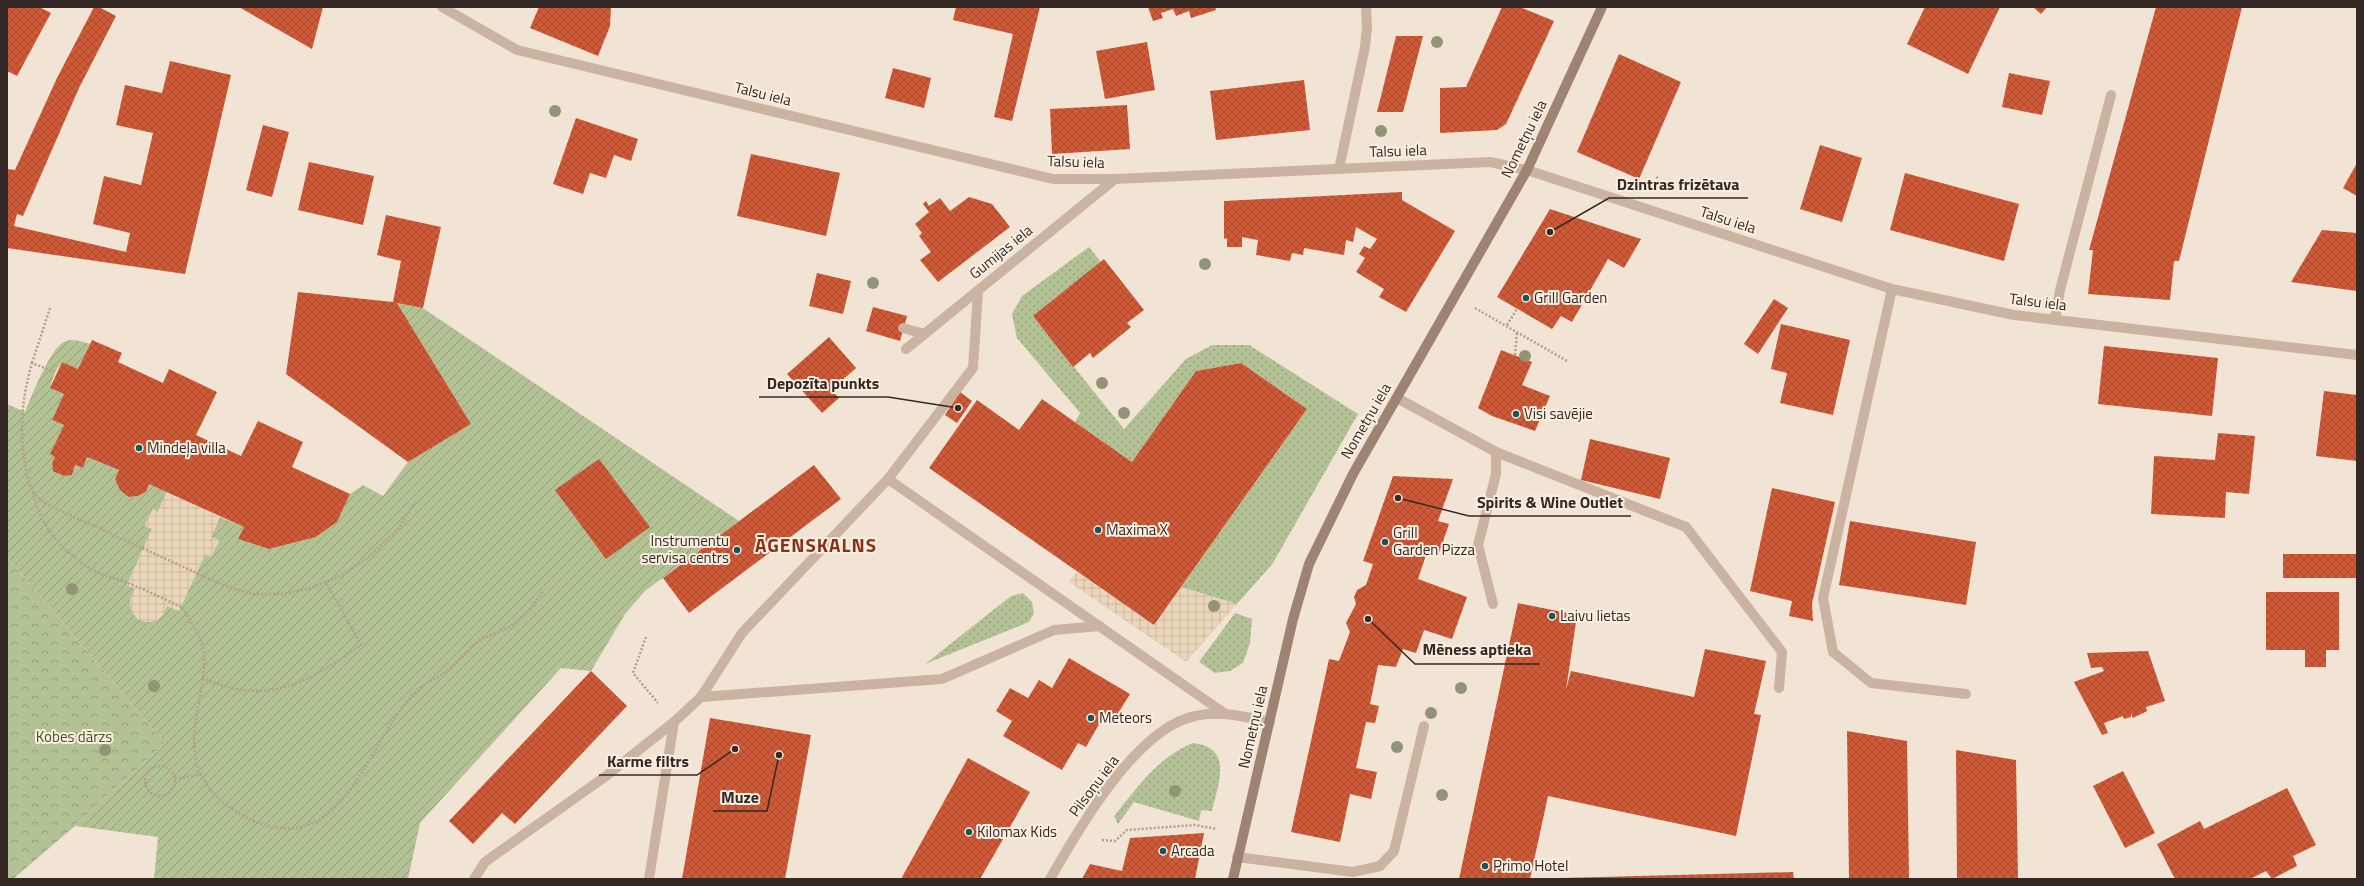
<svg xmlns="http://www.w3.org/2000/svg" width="2364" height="886" font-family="'Titillium Web',sans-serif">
<defs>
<pattern id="grass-dots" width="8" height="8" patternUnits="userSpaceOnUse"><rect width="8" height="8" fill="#b3c295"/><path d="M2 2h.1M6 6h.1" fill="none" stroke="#929e79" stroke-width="1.8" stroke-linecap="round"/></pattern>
<pattern id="park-crowns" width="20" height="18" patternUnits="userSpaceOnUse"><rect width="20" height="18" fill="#b3c295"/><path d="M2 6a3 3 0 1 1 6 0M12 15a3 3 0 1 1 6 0" fill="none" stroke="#929e79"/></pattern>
<pattern id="garden-furrows" width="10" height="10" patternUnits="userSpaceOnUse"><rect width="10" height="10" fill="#b3c295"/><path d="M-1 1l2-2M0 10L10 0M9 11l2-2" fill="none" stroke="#929e79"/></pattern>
<pattern id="plaza-grid" width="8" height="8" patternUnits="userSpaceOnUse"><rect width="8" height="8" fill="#ecd6bb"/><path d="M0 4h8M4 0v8" fill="none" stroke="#cbb8a1"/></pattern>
<pattern id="building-cross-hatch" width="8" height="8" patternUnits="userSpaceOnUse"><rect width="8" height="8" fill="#cf5a37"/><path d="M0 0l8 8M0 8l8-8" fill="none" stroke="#a94a2e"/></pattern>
</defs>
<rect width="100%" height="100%" fill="#f2e4d5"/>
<g fill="url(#grass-dots)">
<polygon points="1089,247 1107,270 1033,316 1124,429 1186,359 1212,345 1249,345 1358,414 1273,563 1237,604 1181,587 1307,409 1241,363 1196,371 1132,462 1075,422 1080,413 1017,338 1012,314 1022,296"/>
<polygon points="1023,593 1032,602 1034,614 1029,622 925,664 1011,596"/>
<polygon points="1235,613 1252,619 1250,643 1243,663 1230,671 1215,673 1199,662"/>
<path d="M1193,743C1234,747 1218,784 1212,811L1201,810L1199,821L1134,802L1118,824L1114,816C1137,788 1158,757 1193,743Z"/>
</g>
<polygon fill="url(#park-crowns)" points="7,557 165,743 75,826 13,879 7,879"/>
<path fill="url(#garden-furrows)" d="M397,303L423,308L739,521L645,591L625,614L591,671L561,668L420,823L408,879H154L158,837L75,826L165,743L7,557V404L25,412C31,398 51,345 66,341C74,338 83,342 90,344L78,369L62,362L55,372L50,388L64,394L52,420L64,425L50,454L55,457L52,463L53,470L64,476L72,475L75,465L83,468L87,457L119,470L115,479L129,497L138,496L146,492L149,484L167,491L158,512L153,510L145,525L152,529L127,585L136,589L130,600L146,622C158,620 163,616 167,606L179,611L205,554L211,557L219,541L211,537L220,517L244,527L238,539L269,549L316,537L337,522L350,494L363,485L383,496L408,462L471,424Z"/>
<g fill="url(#plaza-grid)">
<polygon points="167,491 220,517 211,537 219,540 211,557 205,554 179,611 167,606 164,614 156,621 146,622 137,619 131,610 130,600 135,589 127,585 152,529 145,526 153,509 158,512"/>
<polygon points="1077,572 1154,625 1181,587 1237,604 1186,662 1069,582"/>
</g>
<g fill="url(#building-cross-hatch)">
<polygon points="7,7 39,7 51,13 17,76 7,71"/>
<polygon points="94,7 99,7 116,16 79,88 23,216 17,214 14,226 126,252 130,233 93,224 104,176 141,185 153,133 116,125 125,85 162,93 170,61 231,75 185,274 7,248 7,169 15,170 57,78"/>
<polygon points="239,7 323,7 312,49"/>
<polygon points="539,7 611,7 610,26 598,56 530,28"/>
<polygon points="956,7 1040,7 1012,121 994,117 1013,34 953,20"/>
<polygon points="1148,7 1215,7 1216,10 1191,18 1189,11 1176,16 1173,9 1161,13 1163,18 1153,21"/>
<polygon points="1502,7 1520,7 1554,21 1506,124 1497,130 1440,133 1440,88 1466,87"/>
<polygon points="1925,7 2000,7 1968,74 1907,44"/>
<polygon points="2033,7 2047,7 2041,14"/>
<polygon points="2156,7 2242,7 2179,261 2174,261 2170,300 2088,294 2093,250 2089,250"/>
<polygon points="1396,36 1423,36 1403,112 1377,112"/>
<polygon points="1147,42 1155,90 1105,99 1096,51"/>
<polygon points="1619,54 1681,82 1639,179 1577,152"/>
<polygon points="893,68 931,78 924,108 885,98"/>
<polygon points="2009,73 2050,81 2042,115 2002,107"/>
<polygon points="1304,80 1310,130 1216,140 1210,91"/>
<polygon points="1127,105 1130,149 1052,154 1050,109"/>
<polygon points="576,118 638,139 631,161 614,155 606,178 590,173 583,194 553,184"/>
<polygon points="263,125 289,132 272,197 246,190"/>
<polygon points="1820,145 1862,158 1842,222 1800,209"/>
<polygon points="751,154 840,173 826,236 737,216"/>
<polygon points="309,162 374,176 363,225 298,210"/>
<polygon points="2357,163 2357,196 2343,188"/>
<polygon points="1905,173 2019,204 2004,261 1890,230"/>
<polygon points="1402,192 1402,200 1455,231 1406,312 1379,297 1384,289 1356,272 1365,258 1359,254 1364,246 1370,249 1377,239 1356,227 1353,242 1346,240 1344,255 1304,248 1303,255 1292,253 1290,261 1256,255 1258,240 1242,237 1242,247 1227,247 1227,238 1224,239 1224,201"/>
<polygon points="969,197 992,204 1010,227 938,282 920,260 931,252 919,236 922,233 915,224 929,212 923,204 926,201 929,206 940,198 950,211"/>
<polygon points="1550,209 1641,239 1624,268 1608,259 1572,322 1561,316 1552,329 1497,297"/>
<polygon points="386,215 441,227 423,308 397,303 471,424 408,462 286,374 298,292 393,302 401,261 377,255"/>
<polygon points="2322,230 2357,233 2357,291 2291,282"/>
<polygon points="1104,259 1144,310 1127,323 1131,327 1093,358 1090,353 1073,367 1033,316"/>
<polygon points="817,273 851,281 843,314 809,306"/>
<polygon points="1774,299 1788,308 1758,354 1744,344"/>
<polygon points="873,307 907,316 900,341 866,331"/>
<polygon points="1781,324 1850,340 1833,415 1780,403 1787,373 1771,369"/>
<polygon points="829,337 856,368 831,390 839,398 822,413 787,374"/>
<polygon points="92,340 122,353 118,362 163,383 169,369 217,392 196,435 241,456 258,421 303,442 292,467 350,494 337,522 316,537 269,549 238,539 244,527 149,484 146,492 138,496 129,497 120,490 115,479 119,470 87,457 83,468 75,465 72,475 64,476 53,471 52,463 55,457 50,454 64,425 52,420 64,394 50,388 62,362 78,369"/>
<polygon points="2104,346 2218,358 2212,416 2098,404"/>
<polygon points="1501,350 1532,362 1522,385 1550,396 1535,431 1492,416 1478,408"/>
<polygon points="1241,363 1307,409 1154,625 929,468 977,400 1019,430 1042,399 1132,462 1196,371"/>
<polygon points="2324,391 2357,395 2357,461 2316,456"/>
<polygon points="960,392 972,401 957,423 945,415"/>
<polygon points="2218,433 2255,436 2249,494 2226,492 2225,518 2151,514 2154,456 2215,460"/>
<polygon points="1590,439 1670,458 1660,499 1581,480"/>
<polygon points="599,459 650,527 606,559 555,490"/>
<polygon points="814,465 841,499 689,613 663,578"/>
<polygon points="1393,476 1453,479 1438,521 1449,524 1439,553 1428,549 1418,579 1467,597 1452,639 1424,630 1416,653 1403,649 1396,667 1378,665 1370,704 1379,706 1375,723 1366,722 1356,768 1377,772 1371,799 1350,794 1340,842 1291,832 1329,659 1339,661 1350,632 1346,623 1356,604 1354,597 1357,590 1366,585 1373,564 1363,561"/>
<polygon points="1772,488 1835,502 1812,604 1813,621 1789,616 1792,601 1750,591"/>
<polygon points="1850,521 1976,542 1966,605 1839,585"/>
<rect x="2283" y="554" width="74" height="24"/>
<polygon points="2266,592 2339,592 2339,650 2326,650 2326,667 2305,667 2305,650 2266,650"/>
<polygon points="1518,603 1577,615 1566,690 1571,671 1694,697 1705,649 1766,661 1754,714 1761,715 1736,836 1548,796 1530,879 1459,879"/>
<polygon points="2148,651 2165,701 2146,707 2147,711 2133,718 2131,713 2131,717 2124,719 2123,716 2104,723 2108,733 2102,735 2074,682 2104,671 2102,667 2091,668 2087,653"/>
<polygon points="1069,658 1130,694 1111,725 1102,719 1086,747 1078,743 1062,770 1003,736 1012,721 996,711 1010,688 1028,698 1039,680 1052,688"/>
<polygon points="591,671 627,706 515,824 502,813 473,844 449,821"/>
<polygon points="710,718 811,735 785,879 682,879"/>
<polygon points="1847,731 1907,741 1909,879 1849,879"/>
<polygon points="1956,750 2016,760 2018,879 1957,879"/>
<polygon points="968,758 1030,792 980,879 901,879"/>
<polygon points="2123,771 2155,833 2125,848 2093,786"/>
<polygon points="2287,788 2316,845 2293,856 2297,866 2272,879 2266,871 2250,879 2175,879 2157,844 2200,821 2204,829"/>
<polygon points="1204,833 1195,879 1082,879 1090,864 1122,871 1130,838"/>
<polygon points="1793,872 1794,879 1562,879 1562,878"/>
</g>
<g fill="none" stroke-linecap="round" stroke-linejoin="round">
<g stroke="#b69d8b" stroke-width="2.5" stroke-dasharray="2 2" stroke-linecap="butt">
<polyline points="1654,186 1658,175"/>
<polyline points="1475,308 1567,361"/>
<polyline points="1507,325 1517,309"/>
<polyline points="1515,355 1517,332"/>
<polyline points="32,363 50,308"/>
<path d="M55,372L32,363C22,398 20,423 24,459C26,469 28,482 33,492C36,496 40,499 44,503L225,586L253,594H283L311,588L340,576L365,560L398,529L415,502"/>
<path d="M33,491C39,527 65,555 97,572C107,577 118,579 128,583C146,590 164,599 181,607L184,610C190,621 201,635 203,648C210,690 179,739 204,780C216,801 239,816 262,824C350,853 369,731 420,688C427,681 437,679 444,673C456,664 466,651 477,642C486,636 497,633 506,629C522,620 534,604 544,590"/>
<polyline points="646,637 633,673 658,703"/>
<path d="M202,678C270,707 306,683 361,645L326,582"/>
<circle cx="160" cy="781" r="15"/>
<polyline points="175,779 202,774"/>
<polyline points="1102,840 1115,841 1127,830 1195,825 1217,829"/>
</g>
<g stroke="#cbb3a1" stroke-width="10">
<polyline points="1339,169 1365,47 1367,27 1366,7"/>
<polyline points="1892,289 1823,598 1833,652 1871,683 1966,694"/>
<polyline points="2055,320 2060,290 2111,95"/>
<polyline points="903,328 925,334"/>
<polyline points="1397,398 1496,452 1496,474 1478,545 1493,604"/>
<polyline points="1496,452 1686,527 1782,652 1779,688"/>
<polyline points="888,479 973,368 978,291"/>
<polyline points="701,697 742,633 888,479 1224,713"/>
<polyline points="1237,857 1353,872 1380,866 1394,851 1424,726"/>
<polyline points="474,879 485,862 606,776 674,722"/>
<polyline points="649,879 674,722 701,697 942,679 1054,630 1100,626"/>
</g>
<g stroke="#cbb3a1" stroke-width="10">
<polyline points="442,7 517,50 1053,179 1115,179 1490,162 1527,170 1892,289 2014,315 2357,355"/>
<polyline points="906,349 1115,179"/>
<path d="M1050,879C1078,830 1136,728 1195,716C1220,710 1245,717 1270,722"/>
</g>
<polyline stroke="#9e8272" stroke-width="10" points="1233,879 1293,619 1309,564 1353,474 1527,170 1602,7"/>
</g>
<g fill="#929575">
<circle cx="1437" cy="42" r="6"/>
<circle cx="555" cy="111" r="6"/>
<circle cx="1381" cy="131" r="6"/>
<circle cx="1205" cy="264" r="6"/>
<circle cx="873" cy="283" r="6"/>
<circle cx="1525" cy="356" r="6"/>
<circle cx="1102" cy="383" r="6"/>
<circle cx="1124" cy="413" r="6"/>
<circle cx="72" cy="589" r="6"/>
<circle cx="1214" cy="606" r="6"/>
<circle cx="154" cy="686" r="6"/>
<circle cx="1461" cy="688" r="6"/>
<circle cx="1431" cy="713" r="6"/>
<circle cx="1397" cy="747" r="6"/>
<circle cx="105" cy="750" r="6"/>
<circle cx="1175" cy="791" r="6"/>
<circle cx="1442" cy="795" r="6"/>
</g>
<g fill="#175558" stroke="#faeee1" stroke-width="1.5">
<circle cx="1526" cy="298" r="4"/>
<circle cx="1516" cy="414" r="4"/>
<circle cx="139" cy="448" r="4"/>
<circle cx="1098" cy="530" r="4"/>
<circle cx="1385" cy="542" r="4"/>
<circle cx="737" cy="550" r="4"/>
<circle cx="1552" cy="616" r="4"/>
<circle cx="1091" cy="718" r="4"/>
<circle cx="969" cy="832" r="4"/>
<circle cx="1163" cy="851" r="4"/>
<circle cx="1485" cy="866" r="4"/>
</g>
<g text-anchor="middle" stroke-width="4" stroke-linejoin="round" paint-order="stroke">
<g font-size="15" fill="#342924" stroke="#faeee1">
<text transform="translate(763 94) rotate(14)" y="5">Talsu iela</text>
<text transform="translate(1524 139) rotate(-64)" y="5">Nometņu iela</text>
<text transform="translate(1398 151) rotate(-2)" y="5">Talsu iela</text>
<text transform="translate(1076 162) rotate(2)" y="5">Talsu iela</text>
<text transform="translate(1728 220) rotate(18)" y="5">Talsu iela</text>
<text transform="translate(1001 252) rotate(-39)" y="5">Gumijas iela</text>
<text transform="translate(2038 302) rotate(7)" y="5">Talsu iela</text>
<text transform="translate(1366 421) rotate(-60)" y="5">Nometņu iela</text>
<text transform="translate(1253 727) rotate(-77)" y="5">Nometņu iela</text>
<text transform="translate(1094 786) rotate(-53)" y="5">Pilsoņu iela</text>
</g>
<g font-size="15" fill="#342924" stroke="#faeee1" text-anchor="start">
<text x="1534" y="303">Grill Garden</text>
<text x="1524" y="419">Visi savējie</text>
<text x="147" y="453">Mindeļa villa</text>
<text x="1106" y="535">Maxima X</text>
<text x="1393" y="538">Grill<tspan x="1393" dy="17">Garden Pizza</tspan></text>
<text x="729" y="546" text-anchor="end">Instrumentu<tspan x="729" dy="17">servisa centrs</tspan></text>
<text x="1560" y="621">Laivu lietas</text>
<text x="1099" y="723">Meteors</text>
<text x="977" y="837">Kilomax Kids</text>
<text x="1171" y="856">Arcada</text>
<text x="1493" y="871">Primo Hotel</text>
</g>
<g font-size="15" fill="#445426" stroke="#faeee1">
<text x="74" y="742">Kobes dārzs</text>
</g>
<g font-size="19" font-weight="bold" letter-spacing="1" fill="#893118" stroke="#faeee1">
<text x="816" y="552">ĀGENSKALNS</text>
</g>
</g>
<path fill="none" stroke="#342924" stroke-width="1.5" d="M1550 232L1609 198H1748M958 408L888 397H759M1398 498L1469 516H1631M1368 619L1415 664H1540M735 749L697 775H599M779 755L767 811H713"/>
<g fill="#342924" stroke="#faeee1" stroke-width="1.5">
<circle cx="1550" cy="232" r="4"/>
<circle cx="958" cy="408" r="4"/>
<circle cx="1398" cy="498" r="4"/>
<circle cx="1368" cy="619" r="4"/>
<circle cx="735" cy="749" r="4"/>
<circle cx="779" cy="755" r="4"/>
</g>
<g font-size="16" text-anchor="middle" font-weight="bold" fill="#342924" stroke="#faeee1" stroke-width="4" stroke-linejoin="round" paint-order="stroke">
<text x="1678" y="190">Dzintras frizētava</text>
<text x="823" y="389">Depozīta punkts</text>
<text x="1550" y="508">Spirits &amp; Wine Outlet</text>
<text x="1477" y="655">Mēness aptieka</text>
<text x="648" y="767">Karme filtrs</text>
<text x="740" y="803">Muze</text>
</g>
<rect width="2364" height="886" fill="none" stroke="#342924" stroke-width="16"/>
</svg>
